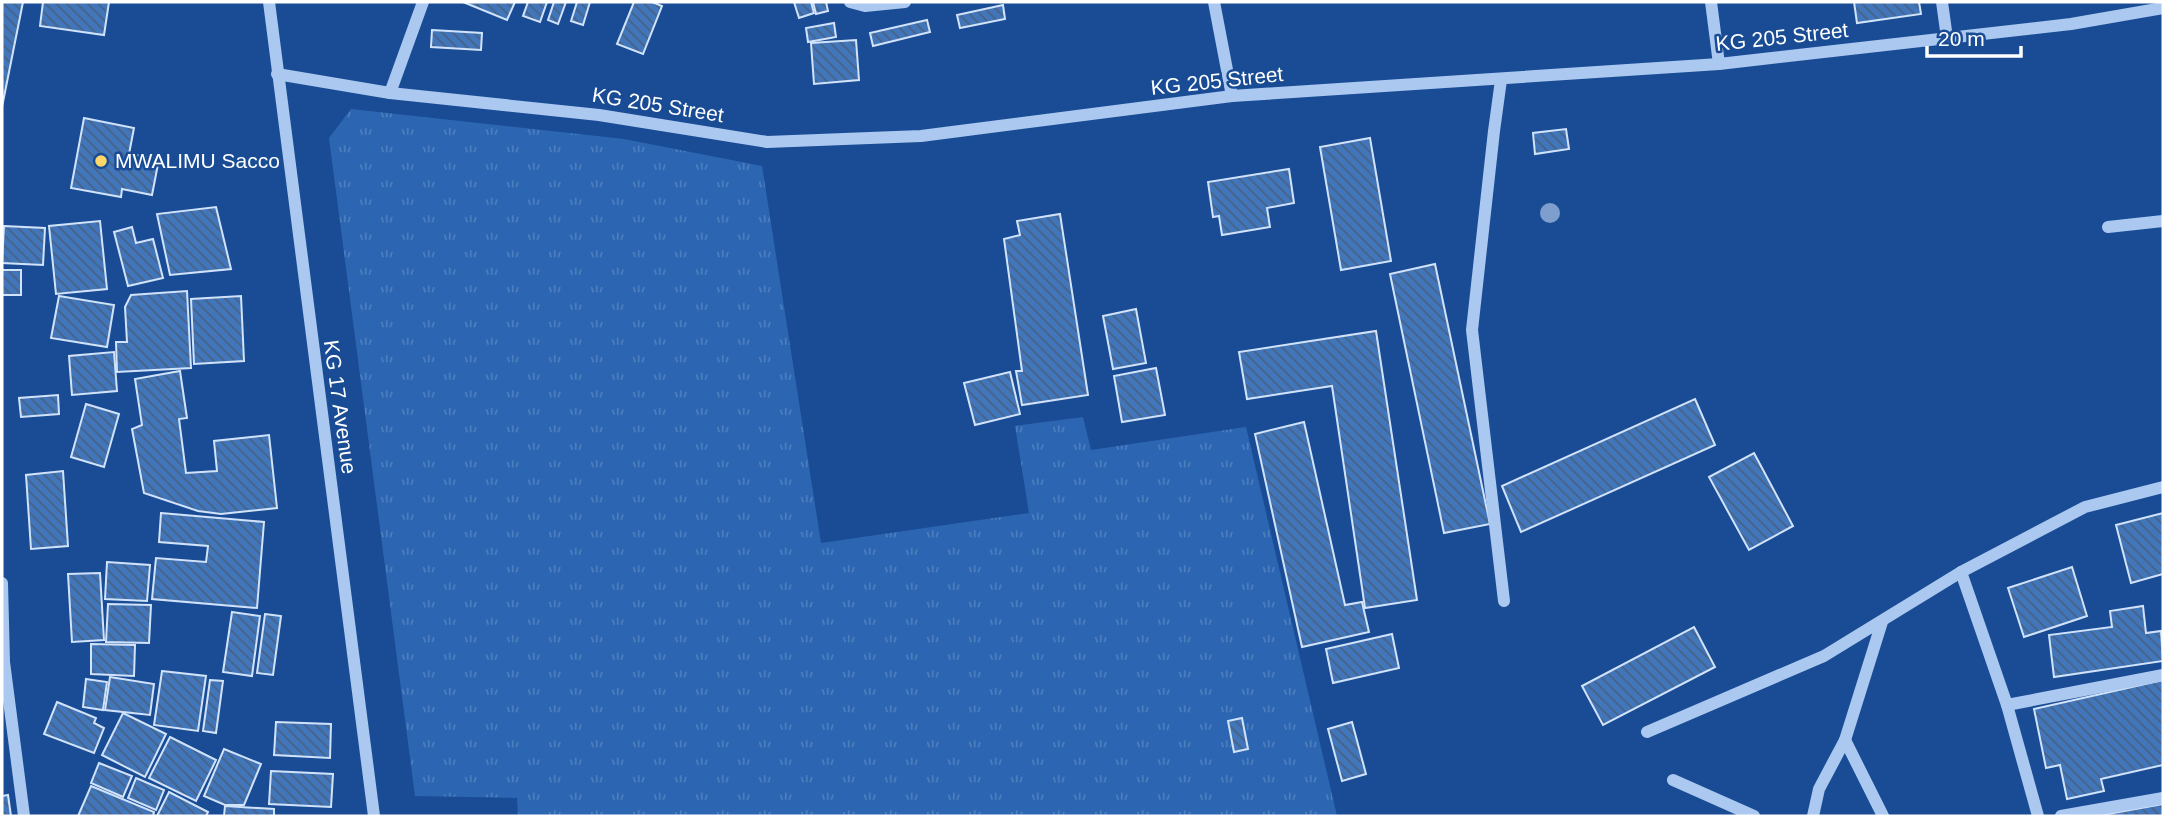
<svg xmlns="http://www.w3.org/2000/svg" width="2165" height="818" font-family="Helvetica,sans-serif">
<defs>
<pattern id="grass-tufts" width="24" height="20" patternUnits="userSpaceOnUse" patternTransform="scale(1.75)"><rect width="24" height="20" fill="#2c66b2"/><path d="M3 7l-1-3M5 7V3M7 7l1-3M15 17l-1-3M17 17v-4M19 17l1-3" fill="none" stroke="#4c7dbe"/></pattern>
<pattern id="building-back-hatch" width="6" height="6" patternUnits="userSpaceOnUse" patternTransform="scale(1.75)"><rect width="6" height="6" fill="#4276bb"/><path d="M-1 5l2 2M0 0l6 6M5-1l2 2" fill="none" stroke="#476184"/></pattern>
</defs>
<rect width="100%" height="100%" fill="#194c94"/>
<polygon fill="url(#grass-tufts)" points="351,109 624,139 762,166 821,543 1029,513 1015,426 1083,417 1091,450 1246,427 1337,816 518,816 517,798 415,796 329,138"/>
<g fill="url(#building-back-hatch)" stroke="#d1e3fb" stroke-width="2">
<polygon points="2,2 23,2 2,107"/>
<polygon points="43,2 109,2 104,35 40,26"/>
<polygon points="463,2 515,2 507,20"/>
<polygon points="528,2 547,2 540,22 523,16"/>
<polygon points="554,2 566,2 558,24 548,20"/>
<polygon points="577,2 590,2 583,25 571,21"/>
<polygon points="634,2 652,2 662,6 643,54 617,44"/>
<polygon points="794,2 811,2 814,13 799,18"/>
<polygon points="813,2 826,2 828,11 816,14"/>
<polygon points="1854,2 1919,2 1921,14 1857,23"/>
<polygon points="1003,5 1005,19 960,28 957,15"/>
<polygon points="927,20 930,32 873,46 870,33"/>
<polygon points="834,23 836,37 808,42 806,28"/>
<polygon points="432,30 482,33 481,50 431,47"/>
<polygon points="856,40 859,80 814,84 811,43"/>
<polygon points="84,118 134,128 129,154 159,159 152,195 122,189 121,197 71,188"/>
<polygon points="1566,129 1569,149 1535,154 1533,133"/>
<polygon points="1370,138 1391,261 1341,270 1320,147"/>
<polygon points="1289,169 1294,203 1267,208 1270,227 1222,235 1219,216 1213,217 1208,182"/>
<polygon points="216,207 231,269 170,275 157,214"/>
<polygon points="1060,214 1088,395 1022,405 1016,371 1022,371 1004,239 1020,235 1017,221"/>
<polygon points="100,221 107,289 56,294 49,226"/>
<polygon points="4,226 45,228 43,265 2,263"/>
<polygon points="132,227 136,243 153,239 163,278 128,286 114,232"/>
<polygon points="1435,264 1490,524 1444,533 1390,274"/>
<rect x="2" y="270" width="19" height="25"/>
<polygon points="187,291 191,368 117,372 116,342 127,342 125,307 131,295"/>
<polygon points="59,296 114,305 107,347 51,338"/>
<polygon points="241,296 244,361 194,364 191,299"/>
<polygon points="1136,309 1146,363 1113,369 1103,316"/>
<polygon points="1376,331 1417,600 1365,608 1332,386 1247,399 1239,352"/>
<polygon points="114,352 117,391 72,395 69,356"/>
<polygon points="1156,368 1165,415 1122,422 1114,376"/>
<polygon points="180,371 187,418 179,419 186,473 217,471 214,441 269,435 277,508 221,514 198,511 144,493 132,429 142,425 135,379"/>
<polygon points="1010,372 1020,414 975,425 964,383"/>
<polygon points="58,395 59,414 21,417 19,398"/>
<polygon points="1695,399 1715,445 1521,532 1502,486"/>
<polygon points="86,404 119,414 104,467 71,457"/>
<polygon points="1304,422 1345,605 1362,602 1369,632 1302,647 1255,434"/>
<polygon points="1754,453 1793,526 1749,550 1709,477"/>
<polygon points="63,471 68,546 31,549 26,475"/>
<polygon points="161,513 264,522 257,608 152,599 156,558 206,562 208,546 159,542"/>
<polygon points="2163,513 2163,574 2131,583 2116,525"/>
<polygon points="107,562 150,565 147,601 105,599"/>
<polygon points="2072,567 2087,616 2024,637 2008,588"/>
<polygon points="100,573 104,640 72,642 68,574"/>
<polygon points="108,604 151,605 149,643 106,642"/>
<polygon points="2143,606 2146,633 2161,631 2163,661 2054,677 2049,635 2112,627 2110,611"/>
<polygon points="232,612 260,616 252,676 223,672"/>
<polygon points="265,614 281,616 273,675 257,673"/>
<polygon points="1694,627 1715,667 1603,725 1582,686"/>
<polygon points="1392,634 1399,668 1333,683 1326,649"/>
<polygon points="91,644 135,645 134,676 91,674"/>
<polygon points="162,671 206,676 198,731 154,725"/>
<polygon points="110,677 154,684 150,715 105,710"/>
<polygon points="86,679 107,682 103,710 83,707"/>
<polygon points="210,680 223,681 216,733 203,731"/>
<polygon points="2163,680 2163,765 2101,779 2104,791 2067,799 2060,765 2046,768 2034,709"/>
<polygon points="57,702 96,718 94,723 104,728 94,753 44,734"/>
<polygon points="123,713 166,734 145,777 102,755"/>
<polygon points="1242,718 1248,749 1234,752 1228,721"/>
<polygon points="276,722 331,724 330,758 274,755"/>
<polygon points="1352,722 1366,774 1342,781 1328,729"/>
<polygon points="170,737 216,760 196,801 149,778"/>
<polygon points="224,749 261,764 244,805 225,805 204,796"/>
<polygon points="99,763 132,776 123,797 91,783"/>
<polygon points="271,771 333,774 331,807 269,804"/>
<polygon points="136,778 164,790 156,810 128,798"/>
<polygon points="91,786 154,812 153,816 78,816"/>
<polygon points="169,792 208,812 206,816 157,816"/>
<polygon points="8,795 11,816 2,816 2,796"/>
<polygon points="2163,804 2163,816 2097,816"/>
<polygon points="225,806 274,809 274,816 224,816"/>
</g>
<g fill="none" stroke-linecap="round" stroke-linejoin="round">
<g stroke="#aac8f0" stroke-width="12">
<polyline points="269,2 374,816"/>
<polyline points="850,2 865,6 905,2"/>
<polyline points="1214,2 1232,96"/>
<polyline points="1711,2 1719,64"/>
<polyline points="1942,2 1947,38"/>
<polyline points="277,74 390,93 599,115 767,142 921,136 1232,96 1719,64 2071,24 2163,8"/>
<polyline points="1501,80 1494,131 1472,330 1504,601"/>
<polyline points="390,93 423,2"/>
<polyline points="2108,227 2163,221"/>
<polyline points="1961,572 2007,705 2038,816"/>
<polyline points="2,583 4,662 24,816"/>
<polyline points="2007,705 2163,675"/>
<polyline points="1647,732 1824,656 1961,572 2085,507 2163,487"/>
<polyline points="1845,740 1883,816"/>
<polyline points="1673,780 1754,816"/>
<polyline points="1813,816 1819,789 1845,740 1882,622"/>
<polyline points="2061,816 2163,798"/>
</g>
</g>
<circle fill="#7e9fcd" cx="1550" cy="213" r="10"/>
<circle fill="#ffd769" stroke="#194c94" stroke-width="2.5" cx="101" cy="161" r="7"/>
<g text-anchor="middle" stroke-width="5" stroke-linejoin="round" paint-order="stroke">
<g font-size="21" fill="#fff" stroke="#194c94">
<text transform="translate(1782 37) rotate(-6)" y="7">KG 205 Street</text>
<text transform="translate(1217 81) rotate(-6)" y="7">KG 205 Street</text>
<text transform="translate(658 105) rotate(9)" y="7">KG 205 Street</text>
<text transform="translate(340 407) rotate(82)" y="7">KG 17 Avenue</text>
</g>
<g font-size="21" fill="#fff" stroke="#194c94" text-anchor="start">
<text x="115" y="168">MWALIMU Sacco</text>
</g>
</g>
<rect width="2165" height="818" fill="none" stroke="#ffffff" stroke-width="7"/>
<path d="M1927 46v10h94v-10" fill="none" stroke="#ffffff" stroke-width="3.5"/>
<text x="1938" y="46" font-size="21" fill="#ffffff" stroke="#194c94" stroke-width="5" paint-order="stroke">20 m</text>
</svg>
